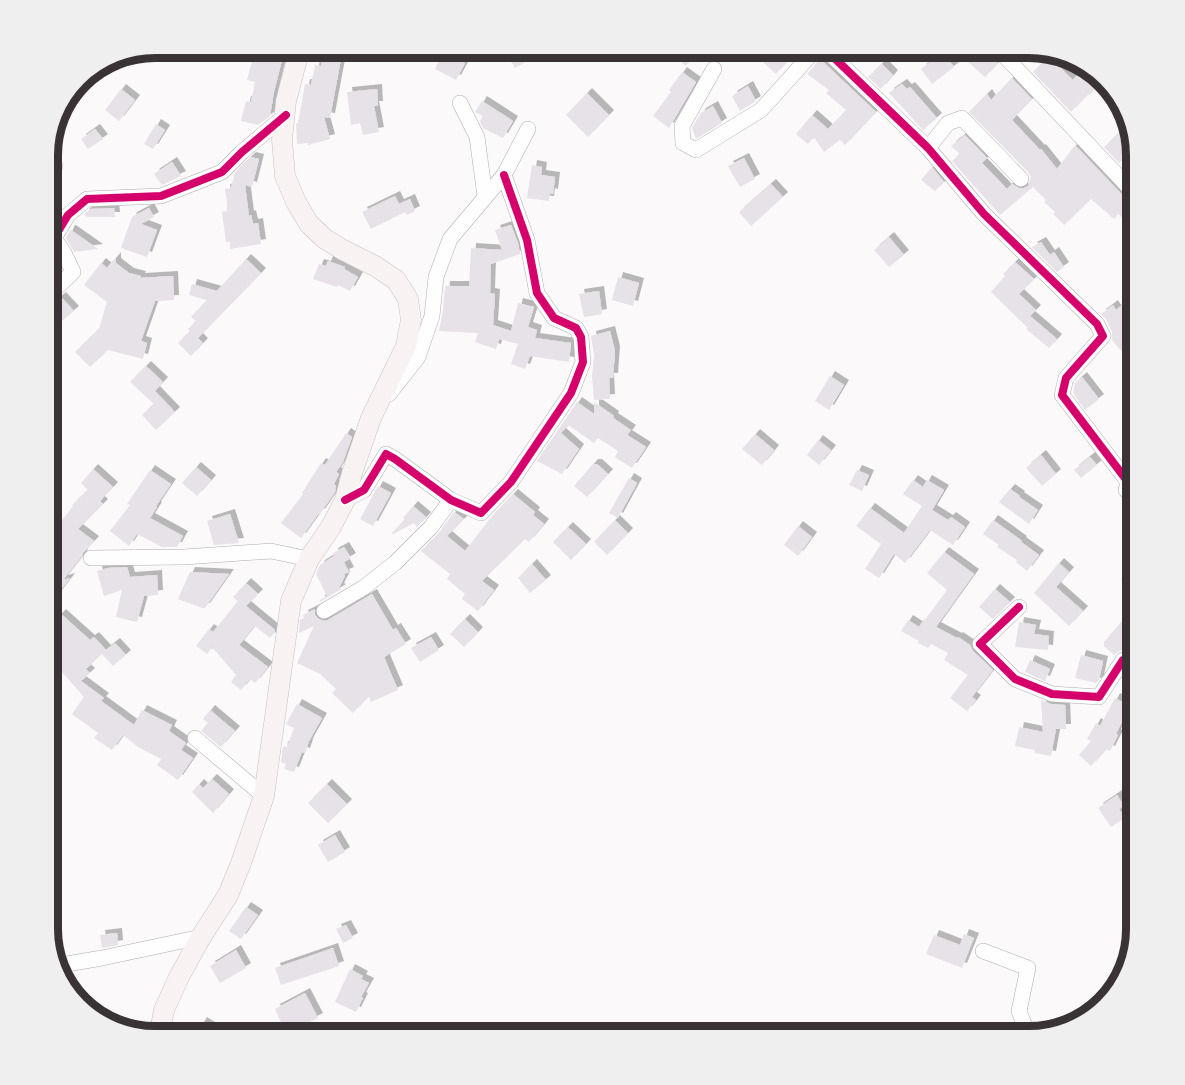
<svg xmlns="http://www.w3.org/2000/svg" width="1185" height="1085" font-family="Rubik,sans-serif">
<defs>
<filter id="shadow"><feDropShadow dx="5" dy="-5" stdDeviation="0" flood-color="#0004"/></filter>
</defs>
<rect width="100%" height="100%" fill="#fbf9fa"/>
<g fill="#e7e1e8" filter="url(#shadow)">
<polygon points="262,48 285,48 274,92 270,116 258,125 241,121 246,101 251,102 255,82 247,80 253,57 259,58"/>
<polygon points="322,48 343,48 330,118 324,117 330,139 308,145 308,143 297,144 296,124 298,123 305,84 311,85 315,65 321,66"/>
<polygon points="471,48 494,48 483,60"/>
<polygon points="503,48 544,48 533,55 534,57 515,68"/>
<polygon points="670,48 705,48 685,66"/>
<polygon points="723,48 795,48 800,52 791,62 788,61 776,74 750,50 739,62"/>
<polygon points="848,48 868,48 854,63 843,53"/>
<polygon points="966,48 987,48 990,54 998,63 985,77 960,55"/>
<polygon points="1027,48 1036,48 1044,52 1073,80 1082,69 1102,78 1095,86 1097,88 1089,95 1088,94 1071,112 1033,72 1042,63"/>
<polygon points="443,52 465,63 456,80 435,69"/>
<polygon points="943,52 954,67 932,84 921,69"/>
<polygon points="820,59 876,112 845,145 840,140 824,152 814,137 808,144 796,134 812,115 828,129 846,110 826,93 829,90 807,74"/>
<polygon points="882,64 893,75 881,89 868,77"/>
<polygon points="682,72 696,82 669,128 653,116 671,92 669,90"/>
<polygon points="1012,78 1032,99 1012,120 1040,150 1041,149 1057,169 1075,145 1130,203 1137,206 1137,220 1132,226 1118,214 1114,219 1091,199 1064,225 1053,214 1055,212 1044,202 1046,200 1033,187 1000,215 952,161 960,154 951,146 965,135 987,158 982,163 1007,189 1012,184 1019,188 1024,188 1028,186 1031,177 1028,172 969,112 987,94 991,100"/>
<polygon points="902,84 907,89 910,87 937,118 923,130 889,93"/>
<polygon points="748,86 756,101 740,111 732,96"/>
<polygon points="121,89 135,100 119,121 105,110"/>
<polygon points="377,89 378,106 374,106 379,132 363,135 360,123 351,125 347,92"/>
<polygon points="587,93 609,115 588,137 566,115"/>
<polygon points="482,101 513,121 503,138 483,128 480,121 483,116 475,112"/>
<polygon points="713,106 722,123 696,139 692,128 701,113"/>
<polygon points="156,124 165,130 153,149 144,144"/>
<polygon points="95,129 103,139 88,149 81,139"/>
<polygon points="1124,129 1132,138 1136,147 1119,163 1104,147"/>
<polygon points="251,157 259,159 252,187 245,185 249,216 251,215 253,224 258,223 261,244 230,249 230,242 226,242 222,212 228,211 225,189 231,188 235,172"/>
<polygon points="744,158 755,179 740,187 728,166"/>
<polygon points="172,162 181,176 162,185 154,174"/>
<polygon points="532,165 542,167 541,175 555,177 553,194 550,193 549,201 527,198"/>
<polygon points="932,167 944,182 935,191 921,180"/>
<polygon points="771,184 783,197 751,226 739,212"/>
<polygon points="395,196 399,204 410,199 415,211 407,215 405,212 371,229 362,212"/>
<polygon points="114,208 115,217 87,217 84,214 91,209"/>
<polygon points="149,208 154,217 141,224 157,230 147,257 121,248 132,217"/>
<polygon points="511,225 518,243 520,254 491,264 490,293 495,294 493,325 511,331 518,303 534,307 528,327 537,330 535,338 571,343 569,362 530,356 525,369 511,364 518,344 499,339 496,349 475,342 478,333 439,331 443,310 445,286 469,286 471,248 502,250 495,230"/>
<polygon points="70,230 71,230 98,249 74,252 66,238"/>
<polygon points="889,237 904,255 889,267 874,250"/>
<polygon points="1041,242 1050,255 1054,252 1064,267 1057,272 1032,247"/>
<polygon points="48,248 56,258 60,267 48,281"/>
<polygon points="116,257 116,263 129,273 141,276 140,278 173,276 174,300 155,301 141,341 147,343 143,359 108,350 90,367 75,352 99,329 107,302 84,285 101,263 107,268"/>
<polygon points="246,259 261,273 198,338 203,343 191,356 178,343 190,331 188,329 196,321 191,317 207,300 189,295 192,284 217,291"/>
<polygon points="328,261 345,267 344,269 358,277 350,291 338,285 337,287 313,279 319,264 326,266"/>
<polygon points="1015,262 1034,279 1019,294 1036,310 1030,316 1057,339 1049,348 1026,329 1028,328 991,292 1005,276 1003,274"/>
<polygon points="618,277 639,283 633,306 612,300"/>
<polygon points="599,291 602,314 584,317 579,294"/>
<polygon points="61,297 74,311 56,326 54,322 48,327 48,306 54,303"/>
<polygon points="1127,301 1135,312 1129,316 1137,326 1137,336 1122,352 1112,340 1112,332 1106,319 1101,314 1113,305 1116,310"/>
<polygon points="610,331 615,351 613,378 609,378 610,399 594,400 592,377 594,355 591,336"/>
<polygon points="146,366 163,382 155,391 175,412 156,430 142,415 154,404 130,382"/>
<polygon points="830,376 844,385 829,410 815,401"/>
<polygon points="1082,377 1099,399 1085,410 1073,393 1075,383"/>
<polygon points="577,402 594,414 594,402 614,416 613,418 631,430 627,435 646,447 632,468 615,457 618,451 598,438 594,443 568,425 561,433 579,449 562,474 537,461"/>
<polygon points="346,433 352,437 343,462 336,472 339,474 334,484 336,486 335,492 320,514 319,513 301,538 281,523 303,494 302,493 321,463 325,465"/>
<polygon points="755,434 774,450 762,465 742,449"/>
<polygon points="818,440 831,450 819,465 807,455"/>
<polygon points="1041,455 1056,474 1042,486 1026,468"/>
<polygon points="1090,457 1097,465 1081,478 1074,470"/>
<polygon points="593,464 597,464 608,474 587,497 574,486"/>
<polygon points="196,467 211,480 197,496 182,483"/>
<polygon points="93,469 113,487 100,501 103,504 78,529 94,541 83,553 82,556 63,580 70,578 48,607 48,538 73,506 72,505 88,490 81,483"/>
<polygon points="150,470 171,484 156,506 157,507 150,518 183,536 177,547 162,547 137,534 129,546 110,531 130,505 127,504"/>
<polygon points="857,470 869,475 862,491 849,485"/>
<polygon points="629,478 637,483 618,518 609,513"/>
<polygon points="913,480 923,487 927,480 944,490 932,510 948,520 951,517 965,527 953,545 930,530 905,563 894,554 879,578 865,569 881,544 856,526 870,508 904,533 922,506 903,494"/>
<polygon points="378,486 391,493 373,526 360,519"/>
<polygon points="1010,489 1020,496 1019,497 1038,510 1029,524 999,502"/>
<polygon points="513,494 535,512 533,515 544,524 529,542 525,539 482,581 494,590 478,611 462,599 465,594 447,579 450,574 421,551 439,533 454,512 464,519 447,536 465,551 492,516"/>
<polygon points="413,506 426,517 417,527 414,523 393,534 392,533 405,519 403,518"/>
<polygon points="230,514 239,543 214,545 207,521"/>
<polygon points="615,520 628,533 607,555 594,542"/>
<polygon points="993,520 1022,541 1021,542 1039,555 1027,571 1016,562 1017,560 997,547 999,545 983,534"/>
<polygon points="798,526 812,537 798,556 784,545"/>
<polygon points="568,527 586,544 571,560 553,542"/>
<polygon points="344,547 351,558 344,562 349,572 344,574 345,576 339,588 341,589 320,602 320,600 327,596 316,574 320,565 334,556 333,553"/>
<polygon points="944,552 974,574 936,627 957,638 958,637 970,645 973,651 993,670 972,697 976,700 967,711 950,698 968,675 944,660 948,653 931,644 928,648 918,643 919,641 901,631 908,620 919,627 924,619 925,620 947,590 927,573"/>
<polygon points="1059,563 1069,572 1056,587 1083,611 1069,626 1034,593"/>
<polygon points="532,564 546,580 530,593 518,578"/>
<polygon points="1137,564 1137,597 1121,579"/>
<polygon points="127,567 130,577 157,575 158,595 144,596 137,622 116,617 122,590 104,596 97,571 108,568"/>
<polygon points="190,572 229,574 205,608 202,608 178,599"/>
<polygon points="246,583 258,594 246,606 275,630 274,633 270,638 255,626 239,645 268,667 255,683 250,679 241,690 231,682 236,675 212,647 207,654 196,646 209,629 213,632 238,601 233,597"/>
<polygon points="995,589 1010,602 993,619 979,607"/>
<polygon points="372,594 393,630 396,628 406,644 384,657 398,690 371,702 369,696 353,713 332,693 336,689 320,674 297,663 314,626 299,633 300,620 304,618 303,615 315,609 315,615 319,619 324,621 328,620"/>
<polygon points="61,614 90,640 94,637 106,650 115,643 126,655 113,666 102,654 86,669 90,673 81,681 104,698 101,701 134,725 142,710 172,725 169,731 186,743 181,750 193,758 178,780 157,765 161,759 138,747 123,735 112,750 94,738 98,733 72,714 84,697 53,662 48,665 48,652 59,642 48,632 48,628"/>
<polygon points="1137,614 1137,641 1128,651 1122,650 1118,652 1114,655 1104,646 1104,642 1123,620 1126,623"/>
<polygon points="465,619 478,632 464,647 450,634"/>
<polygon points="1019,622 1036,625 1034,634 1049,636 1048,650 1015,647"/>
<polygon points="431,637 439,650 420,662 411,648"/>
<polygon points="1081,655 1103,661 1099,680 1096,683 1075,678"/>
<polygon points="1030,660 1050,669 1045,681 1025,672"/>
<polygon points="1135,675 1137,676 1137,707 1125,703"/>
<polygon points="1115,698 1130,706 1116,734 1118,735 1110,751 1106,749 1091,766 1079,755 1091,741 1087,739 1096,723 1100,726"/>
<polygon points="1041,700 1051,704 1065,705 1066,729 1056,729 1051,756 1035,753 1035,750 1015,746 1019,727 1043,732"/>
<polygon points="297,704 322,718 309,741 305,753 302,752 294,772 284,769 286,764 281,762 283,746 287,747 294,728 286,724"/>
<polygon points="210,710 235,731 221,747 201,731 208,723 203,719"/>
<polygon points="212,779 229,794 213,813 192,792 199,784 203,788"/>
<polygon points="327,784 347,804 328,823 308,803"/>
<polygon points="1117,795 1124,806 1119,809 1125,818 1111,827 1098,808"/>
<polygon points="335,835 345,852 328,862 318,845"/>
<polygon points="246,907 258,915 241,939 229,931"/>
<polygon points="346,925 353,938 343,943 336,929"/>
<polygon points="117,933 118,945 102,948 100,935"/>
<polygon points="964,934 974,938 962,968 926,954 934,935 960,945"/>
<polygon points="333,948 339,966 281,985 275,968"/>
<polygon points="236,950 246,968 220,983 210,966"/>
<polygon points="350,969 363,976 361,979 369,983 361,997 363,998 356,1012 335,1002"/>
<polygon points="305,993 318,1018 286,1034 275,1009"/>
<polygon points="202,1022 226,1037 193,1037"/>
</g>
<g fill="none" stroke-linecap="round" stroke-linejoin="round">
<defs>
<g id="minor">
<polyline points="824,48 928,148 984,214 1097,324 1103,336 1066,378 1062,395 1128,482 1126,490 1137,502"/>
<polyline points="997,48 1137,196"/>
<polyline points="714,69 682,126 683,143 696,150 761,110 817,48"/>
<polyline points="460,103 477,137 485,196"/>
<polyline points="928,148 948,123 962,118 1021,179"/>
<polyline points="48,185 55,166"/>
<polyline points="54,238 68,215 87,199 161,196 222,172 242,152 286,115"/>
<polyline points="48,296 73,272 64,253 54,238 48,238"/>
<polyline points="389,394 418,357 432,316 436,277 450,239 504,175 528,129"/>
<polyline points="345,500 364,490 386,454 395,459 451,500 481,513 511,482 571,393 583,362 581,337 576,328 554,318 537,293 527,240 504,175"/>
<polyline points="91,558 184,557 271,551 309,559"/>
<polyline points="1019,607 980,644 1015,679 1052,694 1099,697 1123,660 1137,666"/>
<polyline points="324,611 363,588 395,563 431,527 451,500"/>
<polyline points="195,738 264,796"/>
<polyline points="983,951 1028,968 1019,1011 1029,1037"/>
<polyline points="61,965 102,958 201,937"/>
</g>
<polyline id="major" points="159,1037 164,1010 179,977 201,937 228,895 241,863 264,796 291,601 309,559 331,527 345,500 352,473 371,418 406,346 411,320 408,299 396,280 375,266 343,250 325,239 309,224 296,202 285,176 282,140 286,101 300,48"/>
</defs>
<use href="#minor" stroke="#b0adae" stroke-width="16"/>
<use href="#major" stroke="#cbc0c0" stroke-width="21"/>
<use href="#minor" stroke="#fefefe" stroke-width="15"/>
<use href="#major" stroke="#f8f2f2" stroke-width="20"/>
<defs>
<g id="cycleway">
<polyline points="824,48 928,148 984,214 1097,324 1103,336 1066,378 1062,395 1128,482 1126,490 1137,502"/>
<polyline points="54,238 68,215 87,199 161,196 222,172 242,152 286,115"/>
<polyline points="345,500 364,490 386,454 395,459 451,500 481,513 511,482 571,393 583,362 581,337 576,328 554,318 537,293 527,240 504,175"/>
<polyline points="1019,607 980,644 1015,679 1052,694 1099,697 1123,660 1137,666"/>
</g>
</defs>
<use href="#cycleway" stroke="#fff" stroke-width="11"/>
<use href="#cycleway" stroke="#d6006c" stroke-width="8"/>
</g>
<path d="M0 0H1185V1085H0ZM155 58H1029A97 97 0 0 1 1126 155V929A97 97 0 0 1 1029 1026H155A97 97 0 0 1 58 929V155A97 97 0 0 1 155 58Z" fill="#efefef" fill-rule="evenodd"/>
<path fill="none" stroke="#3a3336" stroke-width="8" d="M155 58H1029A97 97 0 0 1 1126 155V929A97 97 0 0 1 1029 1026H155A97 97 0 0 1 58 929V155A97 97 0 0 1 155 58Z"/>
</svg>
